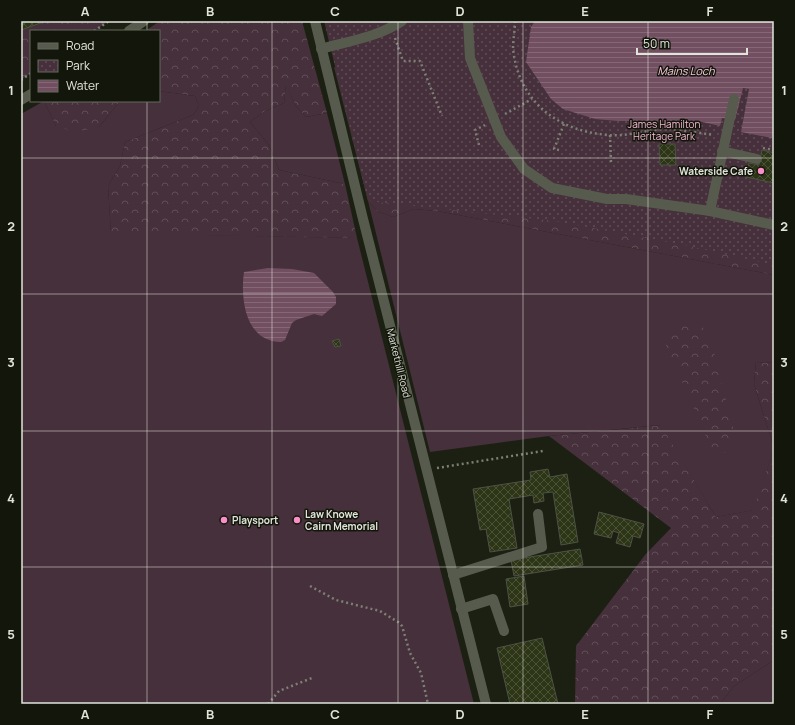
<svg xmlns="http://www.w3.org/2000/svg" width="795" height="725" font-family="Manrope,sans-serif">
<defs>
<pattern id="forest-crowns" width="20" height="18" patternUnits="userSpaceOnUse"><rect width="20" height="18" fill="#46303b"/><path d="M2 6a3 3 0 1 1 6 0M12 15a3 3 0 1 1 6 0" fill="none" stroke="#604e57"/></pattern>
<pattern id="park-dots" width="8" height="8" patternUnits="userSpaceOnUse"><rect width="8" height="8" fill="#46303b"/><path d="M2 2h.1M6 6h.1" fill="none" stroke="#604e57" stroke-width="1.8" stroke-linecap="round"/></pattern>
<pattern id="water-rules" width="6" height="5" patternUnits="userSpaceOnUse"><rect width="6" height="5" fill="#714f60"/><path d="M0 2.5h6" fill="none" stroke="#856876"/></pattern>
<pattern id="building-cross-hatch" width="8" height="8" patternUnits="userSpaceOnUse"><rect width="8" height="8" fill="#2d3517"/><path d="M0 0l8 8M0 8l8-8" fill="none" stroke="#4b5238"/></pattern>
</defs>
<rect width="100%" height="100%" fill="#1c2013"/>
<g fill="#46303b">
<polygon points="286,84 296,106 306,117 327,113 345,184 279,170 269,145 250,122 265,111 284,103"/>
<polygon points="159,91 195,96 199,106 193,115 125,142 120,166 108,186 111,233 357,238 474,704 21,704 21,114 44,101 56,126 99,127 120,101 159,101"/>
<polygon points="368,201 377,211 393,217 414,209 437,211 774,275 774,363 756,362 754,384 774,448 754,510 716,517 660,425 549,436 430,452"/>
<polygon points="774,660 774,704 720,704 734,686"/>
</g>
<g fill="url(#forest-crowns)">
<polygon points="37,21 109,21 94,31 31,31 31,73 21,80 21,28"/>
<polygon points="160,21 302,21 327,113 306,117 296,106 286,85 284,103 265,111 250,122 269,145 279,170 345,184 357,238 111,234 108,186 120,166 125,142 193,115 199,106 195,96 159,91 159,31 145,31"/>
<polygon points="334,67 774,259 774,275 437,211 414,209 393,217 377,211 368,201"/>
<polygon points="44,101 120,101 99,127 75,132 56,126"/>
<polygon points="677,322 704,328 711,340 735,435 725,453 712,450 665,343"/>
<polygon points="756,362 774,363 774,660 734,686 720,704 575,704 576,646 645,555 671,528 549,436 661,425 716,517 753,510 774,448 754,384"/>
</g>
<polygon fill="url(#park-dots)" points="324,21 774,21 774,265 684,245 555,221 368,201"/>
<g fill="url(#water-rules)">
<polygon points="535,21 774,21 774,129 772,138 741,132 749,89 743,88 735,120 722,118 720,126 698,121 618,121 595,119 563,109 551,99 526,62 531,27"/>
<path d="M268,268L292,269L314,273L333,292L336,297V304L322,316L314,314L296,320L292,323L285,340L281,342C246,342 240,300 244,272Z"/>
</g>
<g fill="url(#building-cross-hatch)" stroke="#4d5244">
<polygon points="21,21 46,21 21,30"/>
<polygon points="659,144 675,144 676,165 660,165"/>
<polygon points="762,150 774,153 774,183 746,177 749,163 759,165"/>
<polygon points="339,339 341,346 335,347 332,341"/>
<polygon points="548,469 550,477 567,474 578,542 561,545 553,492 543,493 544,501 534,503 533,495 509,499 517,548 490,552 486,529 480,530 473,489 531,480 530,472"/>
<polygon points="599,512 644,524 640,538 633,536 630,547 616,543 619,533 613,531 611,538 594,534"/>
<polygon points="580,549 583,565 514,576 511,560"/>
<polygon points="524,576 528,604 510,607 506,579"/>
<polygon points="542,638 558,704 510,704 497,648"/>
</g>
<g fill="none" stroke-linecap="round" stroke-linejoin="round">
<g stroke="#7c7f74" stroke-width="2.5" stroke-dasharray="2 3" stroke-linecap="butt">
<path d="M515,21C515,30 513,40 513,48C518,101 557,131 608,135C628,137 648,129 668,129C683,130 699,133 714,135"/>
<polyline points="94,31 109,21"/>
<polyline points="395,38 403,61 420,61 442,116"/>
<polyline points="21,80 31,73"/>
<polyline points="505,114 532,99"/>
<polyline points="610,135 611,162"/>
<polyline points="479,145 475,130 485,125"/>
<polyline points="763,148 774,150"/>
<polyline points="559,150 554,149 564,124"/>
<polyline points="437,468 543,451"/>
<polyline points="310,586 336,600 380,611 398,622 402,626 410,653 421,673 428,704"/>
<polyline points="268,704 279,691 312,678"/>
</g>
<g stroke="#575b4d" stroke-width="10">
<polyline points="315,21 362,215 486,704"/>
<polyline points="468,21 470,58 501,137 524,169 552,188 607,199 626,199 710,211 774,225"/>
<polyline points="129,31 144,21"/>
<path d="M321,49C349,41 378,37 402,21"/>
<polyline points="21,100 31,94"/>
<polyline points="722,151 757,159"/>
<polyline points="710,211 734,99"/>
<polyline points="453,575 542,547 538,514"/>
<polyline points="461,609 493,599 504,631"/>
</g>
</g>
<path fill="none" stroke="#e1e4db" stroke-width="1" stroke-opacity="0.55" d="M147,21V31M272,21V704M398,21V704M523,21V704M648,21V704M147,101V704M21,158H774M21,294H774M21,431H774M21,567H774"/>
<g fill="#fa8fc7" stroke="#13160a" stroke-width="1.5">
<circle cx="761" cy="171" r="4"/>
<circle cx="224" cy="520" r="4"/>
<circle cx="297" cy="520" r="4"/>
</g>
<g text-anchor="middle" stroke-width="3" stroke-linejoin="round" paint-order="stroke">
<g font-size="10" fill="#f6b8d6" stroke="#13160a">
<text x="664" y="128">James Hamilton<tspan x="664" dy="12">Heritage Park</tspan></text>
</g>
<g font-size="10" font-weight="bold" fill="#e1e4db" stroke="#13160a" text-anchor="start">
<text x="753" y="175" text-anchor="end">Waterside Cafe</text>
<text x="305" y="518">Law Knowe<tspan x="305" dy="12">Cairn Memorial</tspan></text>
<text x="232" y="524">Playsport</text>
</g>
<g font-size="10" fill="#e1e4db" stroke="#13160a">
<text transform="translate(399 363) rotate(76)" y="4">Markethill Road</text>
</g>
<g font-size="11" font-style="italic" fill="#fcc9e1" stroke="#13160a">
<text x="686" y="75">Mains Loch</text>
</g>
</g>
<rect width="795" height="725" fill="none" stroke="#13160a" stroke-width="44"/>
<rect x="30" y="30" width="130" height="72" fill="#13160a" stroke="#65685e"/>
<rect x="38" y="43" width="20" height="6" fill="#575b4d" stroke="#65685e"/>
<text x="66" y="50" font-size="12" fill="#e1e4db">Road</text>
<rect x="38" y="60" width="20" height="12" fill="url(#park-dots)" stroke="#65685e"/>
<text x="66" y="70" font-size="12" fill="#e1e4db">Park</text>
<rect x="38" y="80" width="20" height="12" fill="url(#water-rules)" stroke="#65685e"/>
<text x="66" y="90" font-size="12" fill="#e1e4db">Water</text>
<path d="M637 48v6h110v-6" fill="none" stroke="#e1e4db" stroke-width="2"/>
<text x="643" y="48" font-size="12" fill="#e1e4db" stroke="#13160a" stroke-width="3" paint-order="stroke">50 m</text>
<rect x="22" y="22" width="751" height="681" fill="none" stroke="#e1e4db" stroke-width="1.5"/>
<g font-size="13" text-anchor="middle" font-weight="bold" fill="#e1e4db">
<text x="85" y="16">A</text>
<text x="210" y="16">B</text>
<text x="335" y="16">C</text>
<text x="460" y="16">D</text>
<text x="585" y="16">E</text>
<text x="710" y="16">F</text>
<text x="11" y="95">1</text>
<text x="784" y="95">1</text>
<text x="11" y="231">2</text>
<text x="784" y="231">2</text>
<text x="11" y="367">3</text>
<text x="784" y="367">3</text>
<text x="11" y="503">4</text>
<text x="784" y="503">4</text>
<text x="11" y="639">5</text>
<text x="784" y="639">5</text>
<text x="85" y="719">A</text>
<text x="210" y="719">B</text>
<text x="335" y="719">C</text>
<text x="460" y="719">D</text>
<text x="585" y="719">E</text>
<text x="710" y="719">F</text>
</g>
</svg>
